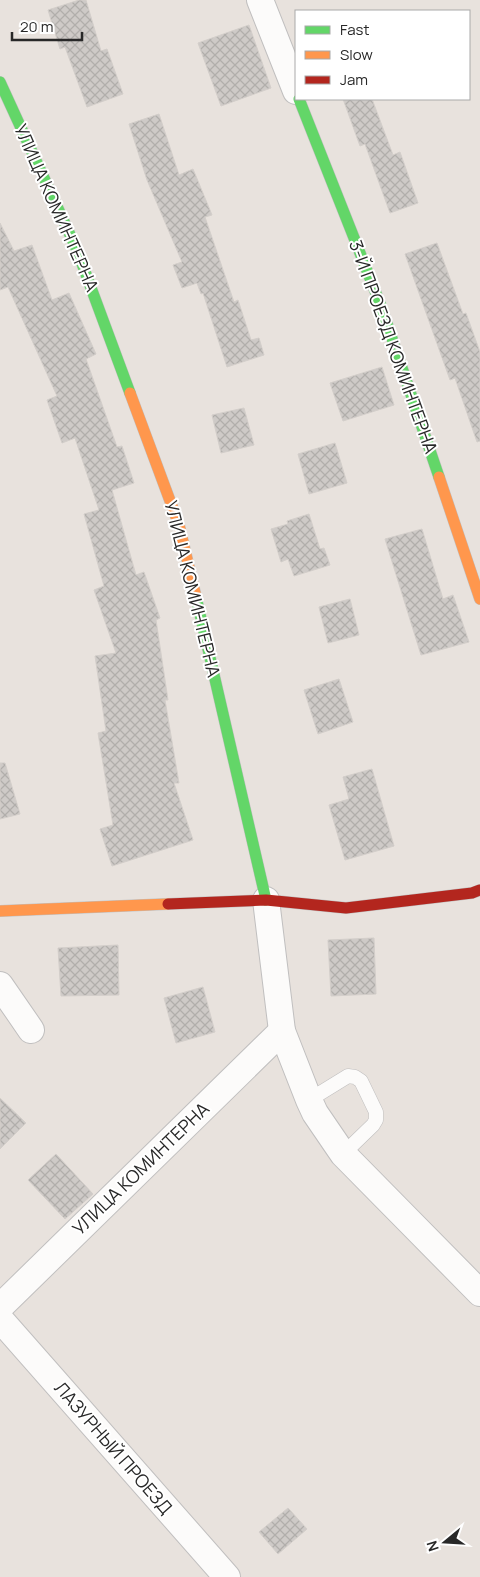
<svg xmlns="http://www.w3.org/2000/svg" width="480" height="1577" font-family="Manrope,sans-serif">
<defs>
<pattern id="building-cross-hatch" width="8" height="8" patternUnits="userSpaceOnUse" patternTransform="scale(1.25)"><rect width="8" height="8" fill="#cecac7"/><path d="M0 0l8 8M0 8l8-8" fill="none" stroke="#b1aeab"/></pattern>
</defs>
<rect width="100%" height="100%" fill="#e8e2dd"/>
<g fill="url(#building-cross-hatch)" stroke="#d3ceca">
<polygon points="79,0 86,0 101,51 107,49 123,94 87,107 65,47 60,49 48,10"/>
<polygon points="249,25 271,88 221,106 198,43"/>
<polygon points="343,99 372,99 393,155 400,152 418,203 390,213 365,144 360,146"/>
<polygon points="159,114 179,175 193,169 212,215 205,217 234,302 238,300 251,340 259,338 264,355 227,367 203,293 201,294 197,283 182,288 173,265 182,262 147,180 129,124"/>
<polygon points="0,223 14,251 32,245 52,300 69,293 96,354 86,359 117,447 122,446 134,483 112,490 136,575 144,572 160,618 156,620 168,700 165,700 179,783 174,783 193,840 112,866 100,829 113,825 98,733 106,731 95,656 116,653 94,590 104,586 84,514 99,510 75,438 62,443 47,400 57,396 8,287 0,290"/>
<polygon points="437,243 463,314 466,313 480,352 480,441 477,442 455,378 450,380 405,254"/>
<polygon points="382,367 394,405 343,421 330,383"/>
<polygon points="244,408 254,445 221,453 212,415"/>
<polygon points="335,443 347,483 309,494 298,454"/>
<polygon points="309,514 320,549 324,548 330,565 294,576 288,559 281,562 271,529 288,524 287,521"/>
<polygon points="422,529 443,599 453,595 469,642 421,655 385,539"/>
<polygon points="350,599 359,635 328,643 319,607"/>
<polygon points="339,679 353,722 318,734 304,690"/>
<polygon points="0,763 5,763 20,814 0,819"/>
<polygon points="372,769 394,846 345,860 329,805 349,799 343,777"/>
<polygon points="374,938 376,994 331,996 328,940"/>
<polygon points="118,945 119,995 61,996 58,948"/>
<polygon points="203,987 215,1032 176,1043 164,998"/>
<polygon points="0,1098 26,1123 0,1149"/>
<polygon points="56,1154 93,1194 65,1219 28,1180"/>
<polygon points="288,1508 307,1529 278,1554 259,1532"/>
</g>
<g fill="none" stroke-linecap="round" stroke-linejoin="round">
<defs>
<polyline id="lane" points="309,1100 348,1076 355,1077 361,1081 376,1112 376,1120 373,1125 343,1154"/>
<g id="street">
<polyline points="260,0 296,91"/>
<polyline points="266,900 282,1031 309,1100 315,1113 343,1154 480,1293"/>
<polyline points="0,985 31,1030"/>
<polyline points="0,1307 282,1031"/>
<polyline points="0,1319 227,1577"/>
</g>
<g id="fast">
<polyline points="0,82 77,250 130,393"/>
<polyline points="299,99 381,306 439,477"/>
<polyline points="196,597 266,900"/>
</g>
<g id="slow">
<polyline points="130,393 179,525 196,597"/>
<polyline points="439,477 480,599"/>
<polyline points="0,911 168,904"/>
</g>
<polyline id="jam" points="168,904 266,900 346,908 472,893 480,890"/>
</defs>
<use href="#lane" stroke="#c0bfbf" stroke-width="15"/>
<use href="#street" stroke="#c0bfbf" stroke-width="28"/>
<use href="#fast" stroke="#c0bfbf" stroke-width="12"/>
<use href="#slow" stroke="#c0bfbf" stroke-width="12"/>
<use href="#jam" stroke="#c0bfbf" stroke-width="12"/>
<use href="#lane" stroke="#fcfbfa" stroke-width="14"/>
<use href="#street" stroke="#fcfbfa" stroke-width="26"/>
<use href="#fast" stroke="#63d668" stroke-width="11"/>
<use href="#slow" stroke="#ff974d" stroke-width="11"/>
<use href="#jam" stroke="#b3261e" stroke-width="11"/>
</g>
<g text-anchor="middle" stroke-width="4" stroke-linejoin="round" paint-order="stroke">
<g font-size="18" fill="#282828" stroke="#fff">
<text transform="translate(56 208) rotate(66)" y="6">УЛИЦА КОМИНТЕРНА</text>
<text transform="translate(393 347) rotate(70)" y="6">3-Й ПРОЕЗД КОМИНТЕРНА</text>
<text transform="translate(192 589) rotate(76)" y="6">УЛИЦА КОМИНТЕРНА</text>
<text transform="translate(141 1169) rotate(-44)" y="6">УЛИЦА КОМИНТЕРНА</text>
<text transform="translate(113 1448) rotate(49)" y="6">ЛАЗУРНЫЙ ПРОЕЗД</text>
</g>
</g>
<rect x="295" y="10" width="175" height="90" fill="#ffffff" stroke="#a9a9a9"/>
<rect x="305" y="26" width="25" height="8" fill="#63d668" stroke="#a9a9a9"/>
<text x="340" y="35" font-size="15" fill="#282828">Fast</text>
<rect x="305" y="51" width="25" height="8" fill="#ff974d" stroke="#a9a9a9"/>
<text x="340" y="60" font-size="15" fill="#282828">Slow</text>
<rect x="305" y="76" width="25" height="8" fill="#b3261e" stroke="#a9a9a9"/>
<text x="340" y="85" font-size="15" fill="#282828">Jam</text>
<g transform="translate(445 1542) rotate(252)" stroke="#ffffff" stroke-width="4" paint-order="stroke">
<path d="M0-4L9 19L0 12L-9 19Z" fill="#282828"/>
<text y="-8" font-size="14" font-weight="bold" text-anchor="middle" fill="#282828">N</text>
</g>
<path d="M12 32v8h70v-8" fill="none" stroke="#282828" stroke-width="2.5"/>
<text x="20" y="32" font-size="15" fill="#282828" stroke="#ffffff" stroke-width="4" paint-order="stroke">20 m</text>
</svg>
